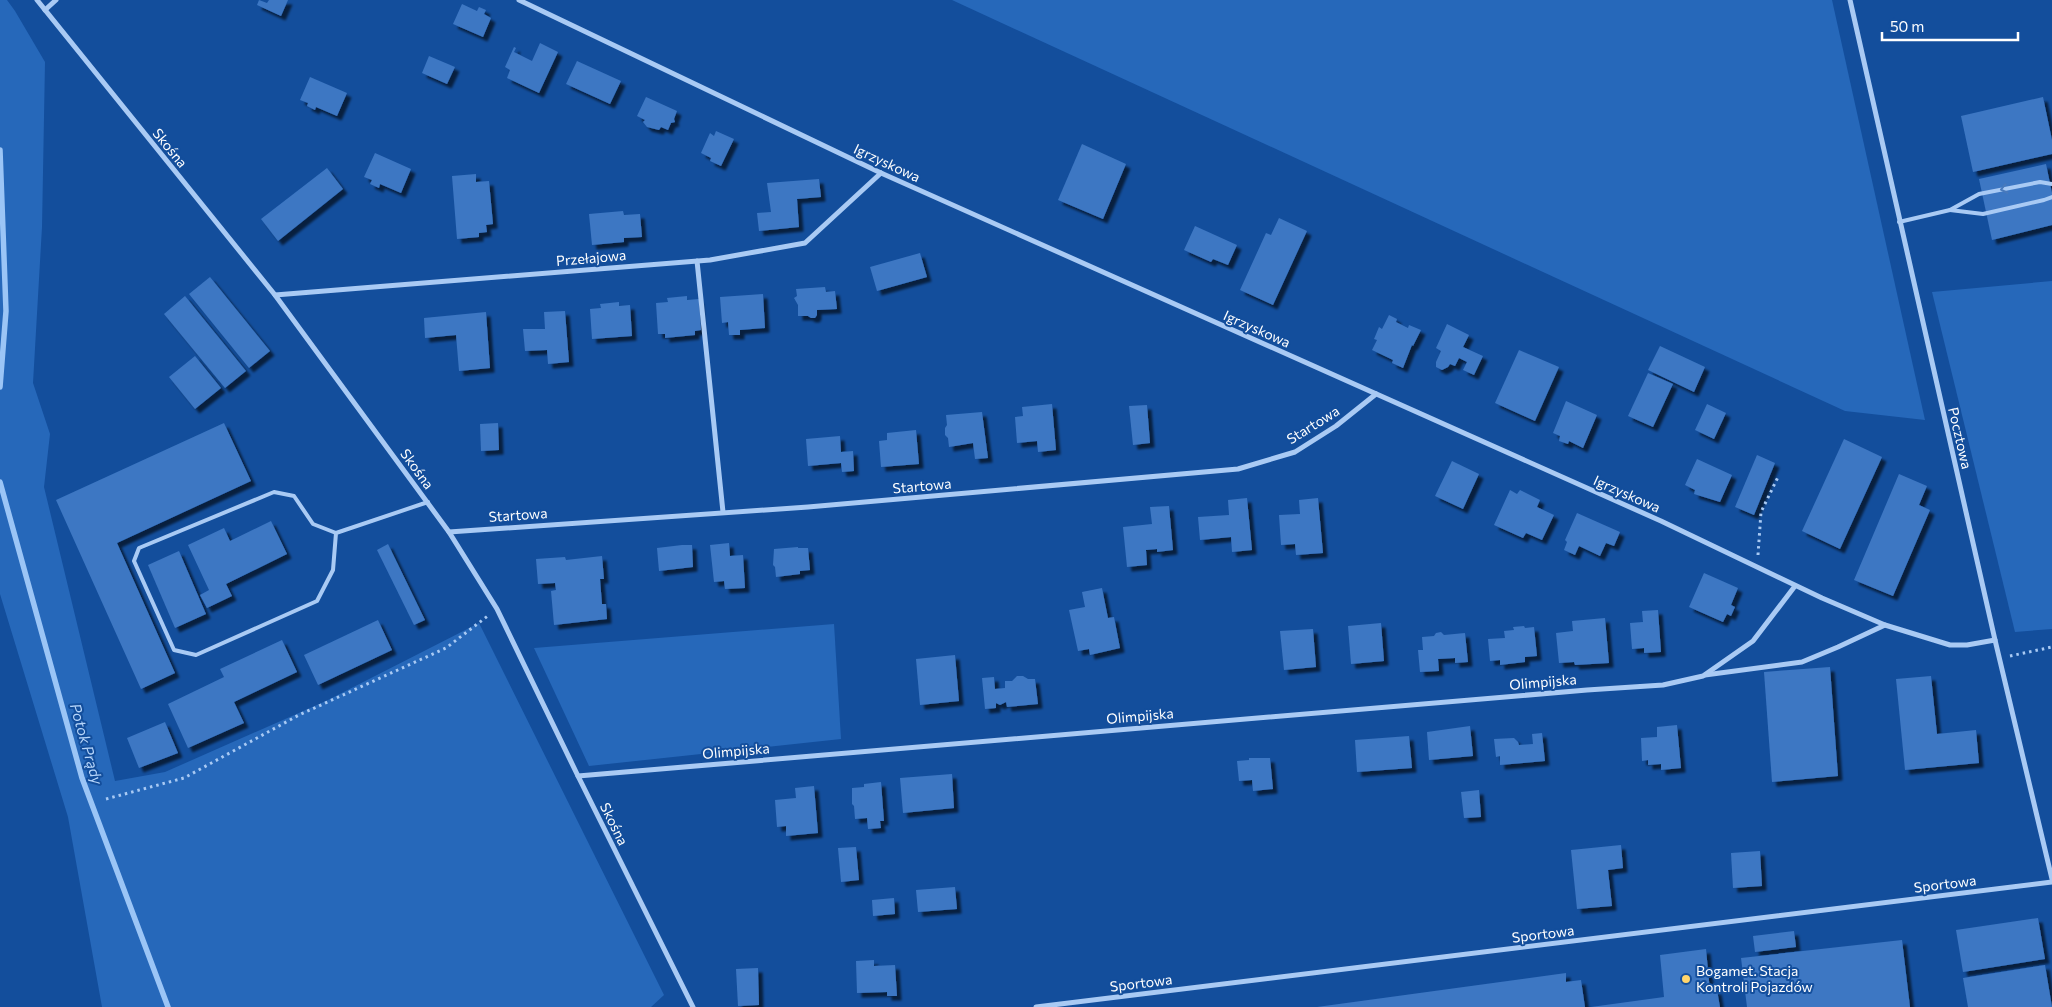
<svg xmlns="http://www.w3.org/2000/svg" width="2052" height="1007" font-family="Commissioner,sans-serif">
<defs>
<filter id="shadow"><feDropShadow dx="4.5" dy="4.5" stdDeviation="1" flood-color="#0009"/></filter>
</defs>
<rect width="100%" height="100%" fill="#134e9c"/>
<g fill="#2668ba">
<polygon points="0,0 7,0 15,11 45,62 42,227 33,383 50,434 44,487 115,781 165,772 326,701 479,623 664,995 651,1007 102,1007 68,817 0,594"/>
<polygon points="952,0 1832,0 1925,420 1845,411"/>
<polygon points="2052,281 2052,629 2015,632 1932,292"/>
<polygon points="834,624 841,739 589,766 534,648"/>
</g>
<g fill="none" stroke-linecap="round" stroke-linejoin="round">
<g stroke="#9bc5f6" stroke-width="5.5">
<polyline points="0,150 6,311 0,387"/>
<polyline points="0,482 82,778 168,1007"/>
</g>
</g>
<g fill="#3d77c3" filter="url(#shadow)">
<polygon points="259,0 267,3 269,0 288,0 281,16 257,5"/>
<polygon points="462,4 477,11 479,7 486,10 484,14 491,18 483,37 453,24"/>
<polygon points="540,43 558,52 539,93 507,78 510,70 505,67 514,47 516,48 514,52 532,61"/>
<polygon points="429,56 455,67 447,84 422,73"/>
<polygon points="577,61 621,81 610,104 566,84"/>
<polygon points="310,77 347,93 337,116 316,107 315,110 307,106 308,103 300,100"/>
<polygon points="646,97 677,111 674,119 675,122 671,123 668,130 661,127 659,130 647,127 643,122 645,120 637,116"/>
<polygon points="2043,97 2052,140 2052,154 1973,172 1961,116"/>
<polygon points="716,131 734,139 721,166 710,161 711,158 701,153 710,133 714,136"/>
<polygon points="1082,144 1126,164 1103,219 1058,200"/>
<polygon points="375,153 411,169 401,193 380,184 379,188 370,184 372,180 364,177"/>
<polygon points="2046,164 2052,193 2052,225 1992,240 1979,179"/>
<polygon points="327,168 343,189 278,241 261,219"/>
<polygon points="476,174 476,182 489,181 493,224 486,225 487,232 479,233 479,237 457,239 452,176"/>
<polygon points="819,179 821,197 797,199 799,227 759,231 757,213 771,212 767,183"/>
<polygon points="623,211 624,215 640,214 642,237 624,238 624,242 592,245 589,214"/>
<polygon points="1279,218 1307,231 1273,305 1240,290 1266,233 1271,235"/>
<polygon points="1195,226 1237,245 1228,265 1213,259 1211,262 1184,250"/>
<polygon points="920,253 927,277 877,291 870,267"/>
<polygon points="210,277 270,351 249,368 189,294"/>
<polygon points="825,287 826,292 835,291 837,309 817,310 817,315 815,318 811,318 808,316 798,316 798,305 794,298 797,296 796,289"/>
<polygon points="763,294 765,328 740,330 740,335 729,335 728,322 722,323 720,297"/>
<polygon points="185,296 246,371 225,388 164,314"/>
<polygon points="687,296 687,300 699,299 701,330 695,331 695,335 665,338 665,334 658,334 656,303 668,302 667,298"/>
<polygon points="619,302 619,306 630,305 632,336 592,339 590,309 601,308 600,304"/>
<polygon points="565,311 569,362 548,364 547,350 525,351 523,329 545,329 544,312"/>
<polygon points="486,312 490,368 459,371 456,335 425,338 424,318"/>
<polygon points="1389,315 1397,319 1396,322 1408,328 1409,325 1421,330 1413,346 1412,345 1403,368 1392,363 1393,360 1372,350 1377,340 1374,339 1379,327 1382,329"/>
<polygon points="1447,324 1469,335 1463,347 1483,356 1474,375 1463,370 1467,362 1459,358 1455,366 1450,364 1448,367 1442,370 1436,367 1436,362 1441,351 1436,348"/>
<polygon points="1660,346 1705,367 1694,392 1648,370"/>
<polygon points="1519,350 1559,367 1535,421 1495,403"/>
<polygon points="195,356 221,388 195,409 169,377"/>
<polygon points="1648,373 1673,384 1653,427 1628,416"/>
<polygon points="1566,401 1597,415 1583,448 1569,441 1568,444 1559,441 1560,436 1553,433"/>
<polygon points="1052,404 1056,450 1038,452 1037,441 1017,443 1015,417 1023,416 1022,407"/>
<polygon points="1707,404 1726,413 1714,439 1695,430"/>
<polygon points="1147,405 1150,443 1133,445 1129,406"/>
<polygon points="982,412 988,458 975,459 973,443 949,447 948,438 945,435 945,428 947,425 946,415"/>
<polygon points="224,423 251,481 117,543 175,673 141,689 56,500"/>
<polygon points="498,423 499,450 481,451 480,424"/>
<polygon points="916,430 919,464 881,467 879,441 887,440 887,433"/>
<polygon points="840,436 841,452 853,451 854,471 842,472 841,463 808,466 806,439"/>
<polygon points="1844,439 1882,457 1840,549 1802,531"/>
<polygon points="1757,455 1775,463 1754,515 1735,507"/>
<polygon points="1697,459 1732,475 1720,502 1694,494 1695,490 1685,485"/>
<polygon points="1452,461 1479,474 1463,509 1435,496"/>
<polygon points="1899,474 1927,486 1919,505 1930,510 1893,596 1854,580"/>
<polygon points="1510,490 1517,494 1520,490 1540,500 1537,507 1554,515 1542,540 1526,533 1523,538 1494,525"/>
<polygon points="1247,498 1252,550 1232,552 1231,537 1200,540 1198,517 1229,515 1228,500"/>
<polygon points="1318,498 1323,553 1296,555 1295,544 1281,545 1279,515 1300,514 1299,500"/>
<polygon points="1169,506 1173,550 1157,552 1157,549 1146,550 1147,565 1127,567 1123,527 1152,524 1150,507"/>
<polygon points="1577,513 1620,532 1614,546 1606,543 1600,556 1579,546 1575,555 1564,550 1567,542 1565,540"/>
<polygon points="271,521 287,554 226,584 232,596 207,608 200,595 209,590 188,545 224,528 230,541"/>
<polygon points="729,543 730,556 743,555 745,588 725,589 724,581 714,582 710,545"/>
<polygon points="388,544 425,620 414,625 377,550"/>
<polygon points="682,545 692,545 693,567 659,571 657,548"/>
<polygon points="798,547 798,548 808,548 810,570 800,571 800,574 776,577 775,567 773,565 774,549"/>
<polygon points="179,551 206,614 175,628 148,565"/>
<polygon points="602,556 604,579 600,579 602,604 606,604 607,619 554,625 551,591 556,590 555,583 538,584 536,559 565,557 566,560"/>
<polygon points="1704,573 1738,588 1731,605 1735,607 1731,616 1727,614 1723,622 1689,607"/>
<polygon points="1102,588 1108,618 1114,617 1120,648 1090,655 1089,649 1078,651 1069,610 1085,607 1082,592"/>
<polygon points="1658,610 1661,652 1644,653 1644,648 1632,649 1630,623 1643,622 1642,611"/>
<polygon points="1605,618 1609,663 1575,665 1574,662 1559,663 1556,633 1573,631 1572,621"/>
<polygon points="378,620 392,650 318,685 304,655"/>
<polygon points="1381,623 1384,661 1351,664 1348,626"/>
<polygon points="1524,626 1525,628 1534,627 1537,656 1525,657 1525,662 1500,665 1500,660 1490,661 1488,639 1505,638 1504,631 1514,630 1513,627"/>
<polygon points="1313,629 1316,667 1284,670 1280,631"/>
<polygon points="1441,632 1444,635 1465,633 1468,662 1455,663 1455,658 1438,659 1439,671 1420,672 1418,650 1423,650 1422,637 1434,636 1436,633"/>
<polygon points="282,640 297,672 234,702 244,723 188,748 168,704 224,677 220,669"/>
<polygon points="955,655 959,701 920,705 916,659"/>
<polygon points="1830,667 1838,776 1772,782 1764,672"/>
<polygon points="1017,676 1023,676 1028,679 1035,679 1038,704 1007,707 1006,702 1000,705 996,703 996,708 985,709 982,678 994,677 995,689 1005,688 1005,681 1012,681"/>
<polygon points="1931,676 1937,734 1976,730 1979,763 1905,770 1896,679"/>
<polygon points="165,722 178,753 139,768 127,738"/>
<polygon points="1677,725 1681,768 1661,770 1661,764 1648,765 1648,760 1642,761 1641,738 1657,737 1657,727"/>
<polygon points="1470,726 1473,756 1429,760 1427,732"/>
<polygon points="1542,733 1545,761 1500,765 1500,756 1496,757 1494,739 1514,738 1518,742 1519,745 1533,744 1532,734"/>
<polygon points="1409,736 1412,768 1357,772 1355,740"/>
<polygon points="1249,758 1270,758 1273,789 1253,791 1252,780 1239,781 1237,761 1249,760"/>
<polygon points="952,774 954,808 903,813 900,778"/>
<polygon points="881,782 884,821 880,821 881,828 868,829 867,818 855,819 854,806 852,804 852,788 864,787 864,784"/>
<polygon points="814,786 818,833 786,836 786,826 777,827 775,800 796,798 795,788"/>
<polygon points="1479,790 1481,817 1464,818 1461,792"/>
<polygon points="1621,845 1623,868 1608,870 1612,906 1577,909 1571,850"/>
<polygon points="856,847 859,880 841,882 838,848"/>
<polygon points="1760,851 1762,886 1733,888 1731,853"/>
<polygon points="955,887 957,909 918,912 916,890"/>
<polygon points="894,898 895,914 873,916 872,900"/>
<polygon points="2038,918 2045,959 1963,972 1956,930"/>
<polygon points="1794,931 1796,947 1755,952 1753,936"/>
<polygon points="1902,940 1910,1007 1747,1007 1741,958"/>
<polygon points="1706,949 1710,991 1717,990 1720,1007 1591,1007 1664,997 1660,955"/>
<polygon points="874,960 874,966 895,965 897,996 887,996 887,992 857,993 856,961"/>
<polygon points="2045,965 2052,1007 1968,1007 1963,978"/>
<polygon points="758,968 759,1005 738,1006 736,969"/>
<polygon points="1566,973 1566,982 1581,980 1585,1007 1317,1007"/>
</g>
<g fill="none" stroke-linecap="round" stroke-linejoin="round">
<g stroke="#a9caf4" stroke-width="3" stroke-dasharray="2.5 4" stroke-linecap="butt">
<polyline points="1758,555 1761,512 1779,475"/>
<polyline points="2010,656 2052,647"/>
<polyline points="106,799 184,778 299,715 446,648 489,615"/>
</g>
<g stroke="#a9caf4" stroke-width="4">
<polyline points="1950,210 1983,214 2044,200 2052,197"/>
<polyline points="1899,222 1950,210 1979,194 2040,182 2052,184"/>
<polyline points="336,533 333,570 317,601 196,655 174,650 134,561 139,548 274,492 294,496 313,524 336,533 428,502"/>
</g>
<g stroke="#a9caf4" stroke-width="5">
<polyline points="37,0 275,295 449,532 497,609 578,776 693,1007"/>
<polyline points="519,0 881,173 1661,521 1822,598 1885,625 1950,645 1967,645 1995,640"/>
<polyline points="1850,0 1995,640 2052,879"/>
<polyline points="45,10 56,0"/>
<polyline points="697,261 723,512"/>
<polyline points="275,295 710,260 805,243 881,173"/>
<polyline points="449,532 808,507 1238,469 1295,452 1336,426 1376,394"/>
<polyline points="1705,675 1802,662 1838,647 1885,625"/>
<polyline points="578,776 1587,690 1663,685 1703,676 1753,641 1795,586"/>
<polyline points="1036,1007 2052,882"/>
</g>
</g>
<defs><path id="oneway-chevron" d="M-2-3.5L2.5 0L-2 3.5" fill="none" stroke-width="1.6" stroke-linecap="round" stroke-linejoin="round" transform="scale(1.25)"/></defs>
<use stroke="#4879bb" href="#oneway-chevron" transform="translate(2004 189) rotate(168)"/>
<circle fill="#ffd56c" stroke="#134e9c" stroke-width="2" cx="1686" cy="979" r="5"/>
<g text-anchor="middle" stroke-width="4" stroke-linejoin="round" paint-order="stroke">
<g font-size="14" fill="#fff" stroke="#134e9c">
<text transform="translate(170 148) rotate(51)" y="5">Skośna</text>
<text transform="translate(887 163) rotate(25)" y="5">Igrzyskowa</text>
<text transform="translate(591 258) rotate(-5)" y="5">Przełajowa</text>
<text transform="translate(1257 329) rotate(24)" y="5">Igrzyskowa</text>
<text transform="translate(1313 425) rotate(-32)" y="5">Startowa</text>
<text transform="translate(1960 438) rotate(77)" y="5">Pocztowa</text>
<text transform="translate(417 469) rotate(54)" y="5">Skośna</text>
<text transform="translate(922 486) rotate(-5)" y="5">Startowa</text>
<text transform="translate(1627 494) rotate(24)" y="5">Igrzyskowa</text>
<text transform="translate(518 515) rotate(-4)" y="5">Startowa</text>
<text transform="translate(1543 682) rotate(-5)" y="5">Olimpijska</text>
<text transform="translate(1140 716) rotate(-5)" y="5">Olimpijska</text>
<text transform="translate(736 751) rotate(-5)" y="5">Olimpijska</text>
<text transform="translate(614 824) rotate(64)" y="5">Skośna</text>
<text transform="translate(1945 884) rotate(-7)" y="5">Sportowa</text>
<text transform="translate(1543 934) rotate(-7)" y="5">Sportowa</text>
<text transform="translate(1141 983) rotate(-7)" y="5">Sportowa</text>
</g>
<g font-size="14" fill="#fff" stroke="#134e9c" text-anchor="start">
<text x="1696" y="976">Bogamet. Stacja<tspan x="1696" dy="16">Kontroli Pojazdów</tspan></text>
</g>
<g font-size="15" font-style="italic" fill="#b6d5fa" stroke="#134e9c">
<text transform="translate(86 744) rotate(74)" y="5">Potok Prądy</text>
</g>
</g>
<path d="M1882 32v8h136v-8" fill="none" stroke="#ffffff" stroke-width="2.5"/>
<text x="1890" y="32" font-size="15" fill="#ffffff" stroke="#134e9c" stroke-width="4" paint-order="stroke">50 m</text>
</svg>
